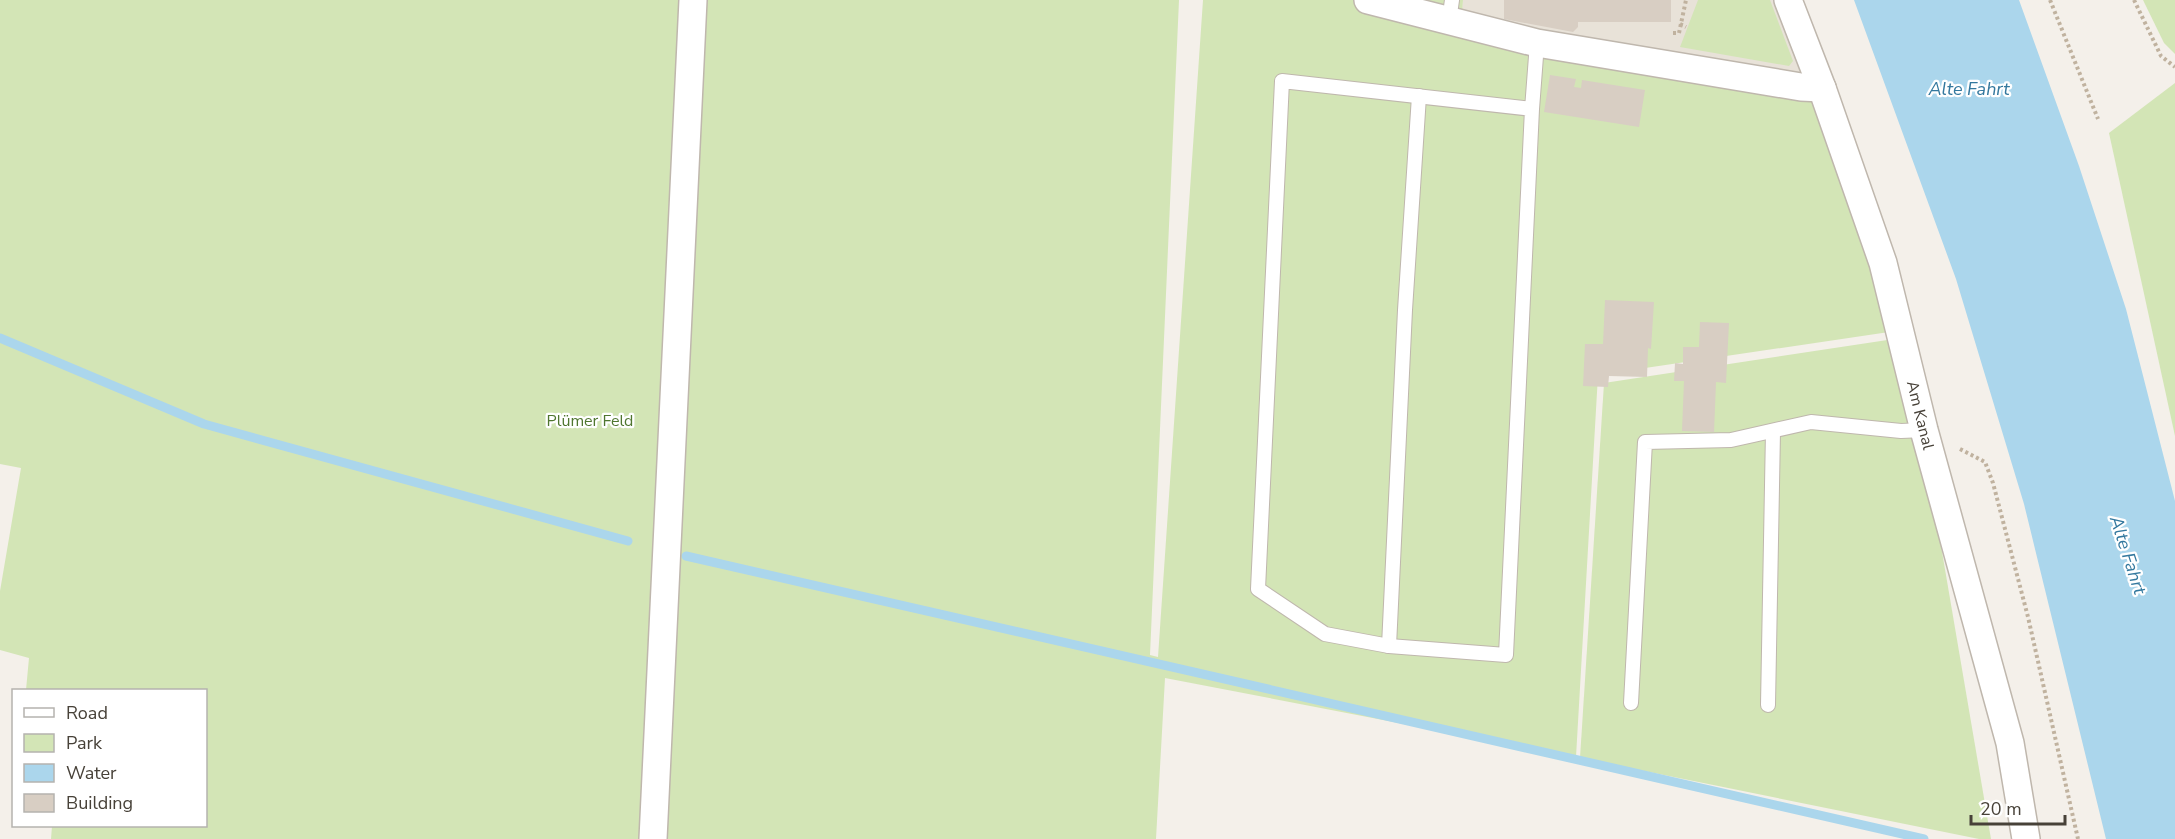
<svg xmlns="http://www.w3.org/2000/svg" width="2175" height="839" font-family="'Nunito Sans',sans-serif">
<rect width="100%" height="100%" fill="#f4f0ea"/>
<polygon fill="#e8e2d8" points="1463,0 1784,0 1817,84 1461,20"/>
<g fill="#d3e5b6">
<polygon points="0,0 1179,0 1150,655 1158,657 1203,0 1463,0 1461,27 1820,92 1889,332 1598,375 1576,757 1165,678 1156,839 51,839 52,826 206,826 206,690 26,690 29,658 0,650 0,591 21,468 0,464"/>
<polygon points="1698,0 1770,0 1793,61 1789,66 1680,47"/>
<polygon points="2143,0 2175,0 2175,54 2164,43"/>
<polygon points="2175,83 2175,436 2109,133"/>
<polygon points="1894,339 1925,452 1991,839 1979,839 1580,758 1604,383"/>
</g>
<polygon fill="#abd6ec" points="1854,0 2019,0 2079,166 2126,309 2175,501 2175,839 2106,839 2024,504 1956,279"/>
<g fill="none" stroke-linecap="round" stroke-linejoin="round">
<g stroke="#abd6ec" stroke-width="9">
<polyline points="0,338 204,424 628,541"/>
<polyline points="686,556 1924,839"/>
</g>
</g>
<g fill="#d8cec3">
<polygon points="1504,0 1671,0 1671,22 1578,22 1578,27 1573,32 1504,19"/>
<polygon points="1550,75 1576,79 1574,87 1581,88 1582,80 1645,90 1639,127 1544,112"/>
<polygon points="1605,300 1654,302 1651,349 1648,348 1647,377 1609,376 1608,387 1583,386 1585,344 1603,344"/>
<polygon points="1700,322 1729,323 1726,383 1716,382 1714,432 1682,431 1684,381 1674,381 1675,363 1683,364 1683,347 1699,347"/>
</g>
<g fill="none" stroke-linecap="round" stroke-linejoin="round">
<defs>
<g id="service">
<polyline points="1449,21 1452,0"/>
<polyline points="1532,109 1282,81 1258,589 1325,634 1389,646 1506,655 1532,109 1537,43"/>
<polyline points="1389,646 1405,310 1419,96"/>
<polyline points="1631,703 1645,442 1731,440 1811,422 1901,431 1924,430"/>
<polyline points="1768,705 1773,431"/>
</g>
<g id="minor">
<polyline points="1368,0 1537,43 1801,87 1822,88"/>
<polyline points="1788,0 1822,88 1883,263 1924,430 2010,743 2026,839"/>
<polyline points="653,839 693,0"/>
</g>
</defs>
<use href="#service" stroke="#bfb7ad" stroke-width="16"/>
<use href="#minor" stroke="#bfb7ad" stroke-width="30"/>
<g stroke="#c0b29f" stroke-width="4" stroke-dasharray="3 3" stroke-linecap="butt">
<polyline points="2050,0 2098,119"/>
<polyline points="2134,0 2161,56 2175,67"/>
<polyline points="1680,24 1686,27"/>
<polyline points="1673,33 1679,33 1686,0"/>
<polyline points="1960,449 1985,462 1993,483 2028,617 2078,839"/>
</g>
<use href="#service" stroke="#fff" stroke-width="14"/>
<use href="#minor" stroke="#fff" stroke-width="27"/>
</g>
<g text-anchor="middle" stroke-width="4.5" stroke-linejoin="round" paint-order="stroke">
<g font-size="16" fill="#474138" stroke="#fff">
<text transform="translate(1921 415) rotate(76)" y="6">Am Kanal</text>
</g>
<g font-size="16" fill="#4f762f" stroke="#fff">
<text x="590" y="426">Plümer Feld</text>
</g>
<g font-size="18" font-style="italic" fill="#33789e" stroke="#fff">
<text x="1969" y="95">Alte Fahrt</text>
<text transform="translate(2128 555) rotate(72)" y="6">Alte Fahrt</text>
</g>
</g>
<rect x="12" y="689" width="195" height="138" fill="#ffffff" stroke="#b5b3af" stroke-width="1.5"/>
<rect x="24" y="708" width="30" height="9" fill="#ffffff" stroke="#b5b3af" stroke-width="1.5"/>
<text x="66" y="719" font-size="18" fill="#474138">Road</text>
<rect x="24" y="734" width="30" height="18" fill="#d3e5b6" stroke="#b5b3af" stroke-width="1.5"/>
<text x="66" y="749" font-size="18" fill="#474138">Park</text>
<rect x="24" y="764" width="30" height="18" fill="#abd6ec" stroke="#b5b3af" stroke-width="1.5"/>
<text x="66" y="779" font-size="18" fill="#474138">Water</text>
<rect x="24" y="794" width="30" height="18" fill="#d8cec3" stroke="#b5b3af" stroke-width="1.5"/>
<text x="66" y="809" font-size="18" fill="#474138">Building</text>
<path d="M1971 815v9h94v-9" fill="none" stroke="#474138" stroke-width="3"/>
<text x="1980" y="815" font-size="18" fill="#474138" stroke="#ffffff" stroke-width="4.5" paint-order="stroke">20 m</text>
</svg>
